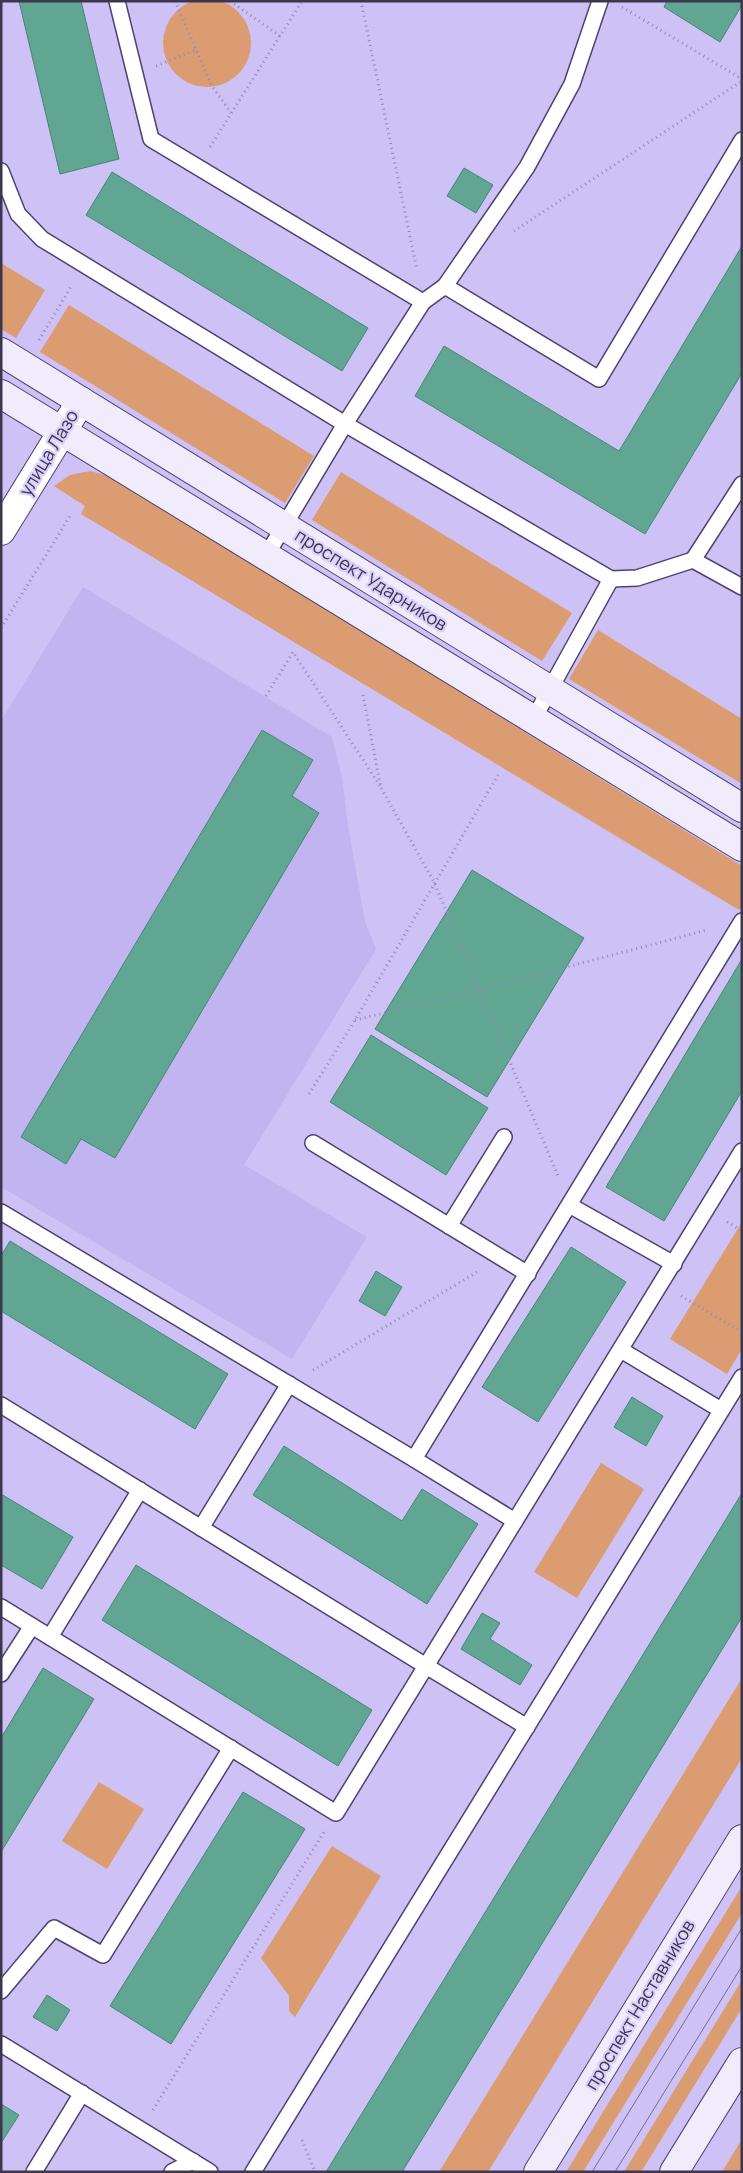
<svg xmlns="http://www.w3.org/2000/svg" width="743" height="2173" font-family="Manrope,sans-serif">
<rect width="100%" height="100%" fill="#cdc1f6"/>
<polygon fill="#c2b4f0" points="83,587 332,737 342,777 348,826 365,921 376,949 244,1165 367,1237 292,1359 1,1187 1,721"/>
<g fill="#dc9c71">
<circle cx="207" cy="43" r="44"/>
<polygon points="1,263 45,290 16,338 1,329"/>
<polygon points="69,305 314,456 285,503 40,352"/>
<polygon points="90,471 109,476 742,866 742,906 739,910 81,514 85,506 54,486 70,475"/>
<polygon points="341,472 572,613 542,661 312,520"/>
<polygon points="598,630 742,719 742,784 569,679"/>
<polygon points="742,1222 742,1349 727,1374 670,1339"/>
<polygon points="601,1463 644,1489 577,1598 534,1572"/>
<polygon points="742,1678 742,1758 488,2172 439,2172"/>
<polygon points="99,1782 144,1809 107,1869 62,1841"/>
<polygon points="332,1846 381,1876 295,2017 289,2011 289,1996 261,1958"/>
<polygon points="742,1886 742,1913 583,2172 566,2172"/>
<polygon points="742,1980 742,2008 641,2172 624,2172"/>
<polygon points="742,2139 742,2172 722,2172"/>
</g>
<g fill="#61a593" stroke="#458877">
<polygon points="19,1 81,1 119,159 60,174"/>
<polygon points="667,1 742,1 742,5 720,42 664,7"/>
<polygon points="464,168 493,185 476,213 447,196"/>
<polygon points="112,172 368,328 342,371 86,215"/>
<polygon points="742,246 742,373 645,534 415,396 444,346 619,451"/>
<polygon points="262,730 313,760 292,796 319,813 115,1158 81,1139 66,1164 21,1137"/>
<polygon points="472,870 584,938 487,1097 375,1029"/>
<polygon points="742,959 742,1091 664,1221 606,1187"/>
<polygon points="371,1035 488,1108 446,1175 330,1102"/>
<polygon points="10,1241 228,1374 195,1429 1,1311 1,1256"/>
<polygon points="571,1247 626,1282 538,1422 482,1387"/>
<polygon points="376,1271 402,1287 385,1316 359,1301"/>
<polygon points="632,1397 663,1416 646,1446 614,1427"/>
<polygon points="284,1446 402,1521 422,1489 478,1524 427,1604 253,1495"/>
<polygon points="742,1493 742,1617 402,2172 326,2172"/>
<polygon points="1,1494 73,1537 42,1589 1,1565"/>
<polygon points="136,1565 372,1710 338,1766 102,1620"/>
<polygon points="482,1613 500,1623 490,1639 532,1665 520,1685 461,1649"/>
<polygon points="43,1668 94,1699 1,1852 1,1738"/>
<polygon points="243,1792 305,1829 171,2044 110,2006"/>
<polygon points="47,1995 70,2010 57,2031 33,2017"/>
<polygon points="1,2104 19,2115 1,2143"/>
</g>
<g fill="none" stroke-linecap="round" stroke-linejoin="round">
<defs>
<g id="lane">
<polyline points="117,1 151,139 423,302 445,286 599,379 742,140"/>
<polyline points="1,171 18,214 42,239 345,424 611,579 637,578 693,560 742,587"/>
<polyline points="445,286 527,167 572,84 600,1"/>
<polyline points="266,556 345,424 423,302"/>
<polyline points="693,560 742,484"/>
<polyline points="533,720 611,579"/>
<polyline points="313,1143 528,1274"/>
<polyline points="571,1206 674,1264"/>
<polyline points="1,1212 414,1459 742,921"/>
<polyline points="449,1226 504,1137"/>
<polyline points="621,1350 721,1410"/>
<polyline points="1,1405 426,1666 742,1151"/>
<polyline points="414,1459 515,1521"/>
<polyline points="201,1528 289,1384"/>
<polyline points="1,1607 336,1813 426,1666 527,1727"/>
<polyline points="50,1637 140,1490"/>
<polyline points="1,1674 32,1626"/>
<polyline points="1,1991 54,1928 103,1955 231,1748"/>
<polyline points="1,2044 210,2172"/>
<polyline points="34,2172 82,2093"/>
<polyline points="172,2172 193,2161"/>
<polyline points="253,2172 742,1377"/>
</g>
<polyline id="street" points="1,531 81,401"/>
<g id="secondary">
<polyline points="1,352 742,808"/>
<polyline points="1,394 742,847"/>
<polyline points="538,2172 742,1839"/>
<polyline points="674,2172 742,2062"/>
</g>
</defs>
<use href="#lane" stroke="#4e426e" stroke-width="18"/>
<use href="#street" stroke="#4e426e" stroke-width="30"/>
<use href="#secondary" stroke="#4e426e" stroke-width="30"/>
<g stroke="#9289b1" stroke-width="3" stroke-dasharray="1 4" stroke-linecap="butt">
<polyline points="175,1 212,86 231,113"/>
<polyline points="230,1 280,36"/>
<polyline points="361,1 417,270"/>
<polyline points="622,7 742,79"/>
<polyline points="156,66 196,50"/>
<polyline points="210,147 302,1"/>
<polyline points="514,231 742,81"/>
<polyline points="39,340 72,285"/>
<polyline points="1,628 70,516"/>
<polyline points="363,695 381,788 434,882 558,1176"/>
<polyline points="266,696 293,652 380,786"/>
<polyline points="355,1020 480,990 707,930"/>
<polyline points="309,1094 355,1020 498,775"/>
<polyline points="727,1222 742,1231"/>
<polyline points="681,1296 742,1332"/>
<polyline points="313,1370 477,1272"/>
<polyline points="153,2110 324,1832"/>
<polyline points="302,2140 315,2172"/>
</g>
<use href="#lane" stroke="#fff" stroke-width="15"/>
<use href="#street" stroke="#fff" stroke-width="28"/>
<use href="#secondary" stroke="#f0ecfb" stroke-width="28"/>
<g stroke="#746c8e" stroke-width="1">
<polyline points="592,2172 742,1928"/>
<polyline points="615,2172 742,1966"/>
</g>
</g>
<g text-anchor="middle" stroke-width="4.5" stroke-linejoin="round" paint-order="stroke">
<g font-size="18" fill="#3c374c" stroke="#d9d0fb">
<text transform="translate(49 453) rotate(-59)" y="6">улица Лазо</text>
<text transform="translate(371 580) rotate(32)" y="6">проспект Ударников</text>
<text transform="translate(640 2005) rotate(-59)" y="6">проспект Наставников</text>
</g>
</g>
<rect width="743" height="2173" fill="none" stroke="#3c374c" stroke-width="5"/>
</svg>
